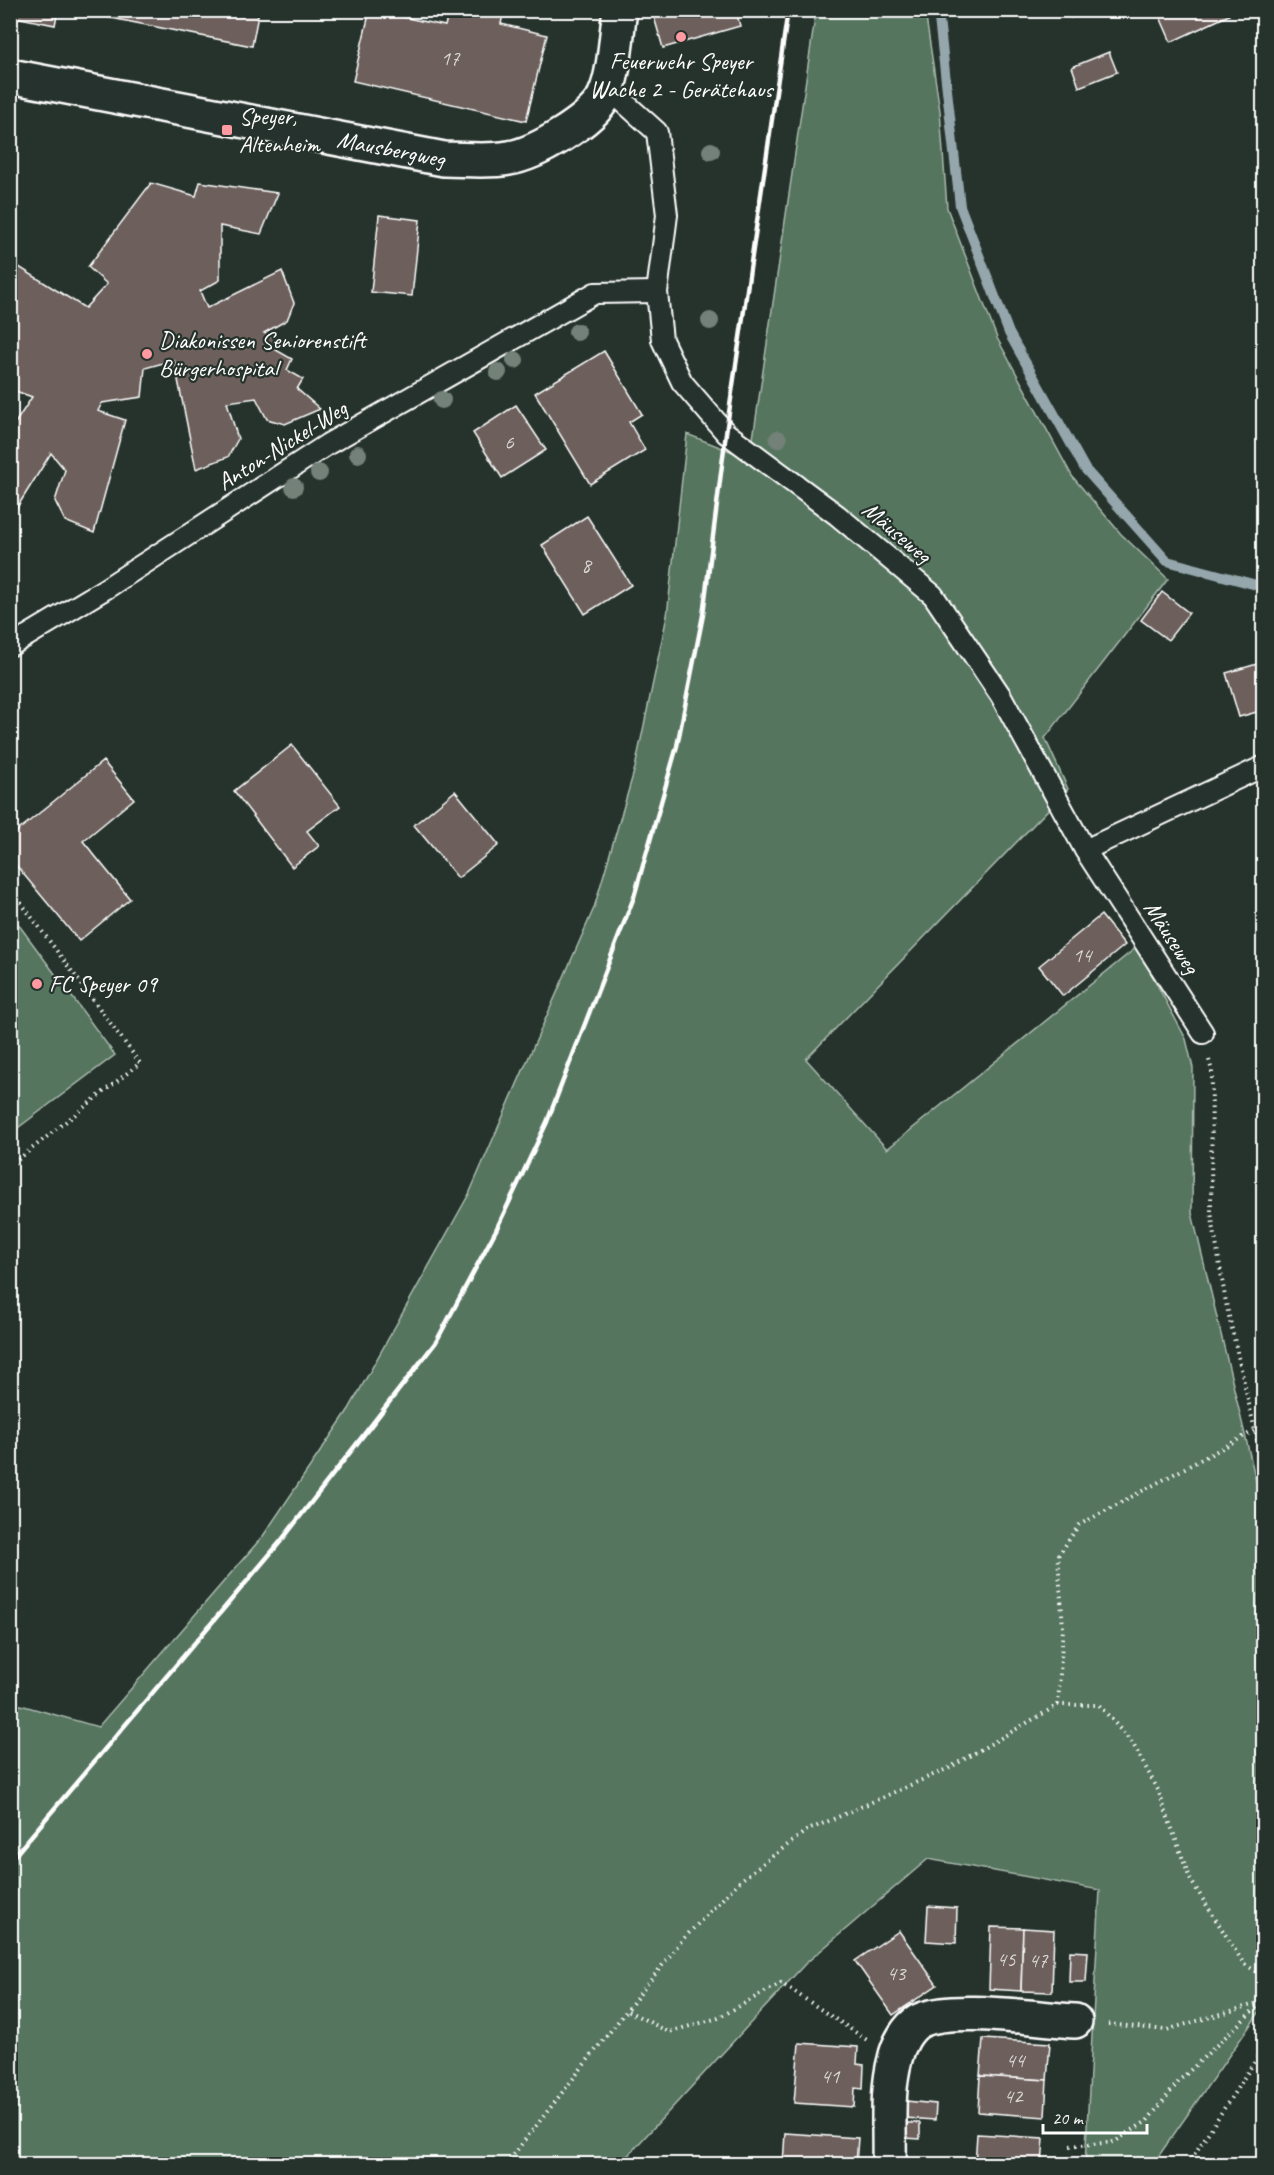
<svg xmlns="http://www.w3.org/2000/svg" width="1274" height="2175" font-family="Caveat,sans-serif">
<rect width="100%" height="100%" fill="#26332d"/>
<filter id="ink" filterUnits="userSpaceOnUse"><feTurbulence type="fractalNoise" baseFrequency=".0167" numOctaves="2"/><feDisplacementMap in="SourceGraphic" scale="12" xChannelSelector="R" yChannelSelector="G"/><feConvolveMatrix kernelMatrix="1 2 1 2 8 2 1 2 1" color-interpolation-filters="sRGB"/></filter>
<g filter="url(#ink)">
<g fill="#55755e" stroke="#aabaae" stroke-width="1.5">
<polygon points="816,11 925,11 940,111 947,208 997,338 1072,476 1121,534 1168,579 1045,738 1068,789 806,1059 887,1149 1137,947 1186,1039 1193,1068 1192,1213 1263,1510 1263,2007 1153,2164 1085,2164 1100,1890 928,1859 805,1964 620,2164 11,2164 10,1702 98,1727 263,1536 349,1409 469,1194 594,908 635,768 667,616 687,434 750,459"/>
<polygon points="10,913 115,1055 11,1133 10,1133"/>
</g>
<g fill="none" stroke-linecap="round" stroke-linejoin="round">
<polyline stroke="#95a7ac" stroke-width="10" points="938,10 960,206 1009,333 1085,469 1167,561 1264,587"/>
</g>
<g fill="#6d615c" stroke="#fff" stroke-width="1.5">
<polygon points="10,10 58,10 55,25 10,16"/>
<polygon points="71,10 259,10 252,46"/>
<polygon points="370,10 445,26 449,10 504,10 501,24 547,35 526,121 353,81"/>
<polygon points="652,10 736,10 740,26 663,48"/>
<polygon points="1067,10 1088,10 1071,18"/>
<polygon points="1157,10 1227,10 1229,15 1171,42"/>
<polygon points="1109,52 1117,72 1079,87 1072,67"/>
<polygon points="200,182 278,193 261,234 220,226 220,280 200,291 207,308 282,271 294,303 287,320 264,333 281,340 276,350 292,359 287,370 303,379 297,389 320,409 285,424 267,419 256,398 227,402 238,439 228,457 196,469 174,360 145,368 142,397 102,403 98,411 125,420 94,533 65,521 55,501 65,470 51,453 16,509 10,507 10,431 32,397 10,389 10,278 16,265 85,308 107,284 88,267 151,183 196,196"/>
<polygon points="379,215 420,220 412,296 371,292"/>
<polygon points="604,351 642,414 629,422 645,450 590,484 535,393"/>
<polygon points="516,405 546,450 502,478 473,433"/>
<polygon points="587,516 631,585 585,614 542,545"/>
<polygon points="1162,592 1189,613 1168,640 1141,620"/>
<polygon points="1264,662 1264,710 1239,717 1226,673"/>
<polygon points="292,745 340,806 307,831 319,846 292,867 234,791"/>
<polygon points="103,761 134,799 83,841 130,899 79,941 10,858 10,837"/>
<polygon points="455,791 499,845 458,878 414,825"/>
<polygon points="1101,915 1125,945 1063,996 1039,966"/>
<polygon points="928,1906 957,1908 956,1943 926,1941"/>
<polygon points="991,1927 1023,1928 1021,1991 989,1989"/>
<polygon points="1023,1928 1054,1930 1052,1992 1021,1991"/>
<polygon points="899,1931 937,1985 893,2015 855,1961"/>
<polygon points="1070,1951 1088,1952 1086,1982 1069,1982"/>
<polygon points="983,2039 1050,2043 1047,2080 980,2076"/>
<polygon points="799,2043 858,2047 857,2064 864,2065 863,2089 855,2088 854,2107 794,2103"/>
<polygon points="980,2076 1047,2080 1045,2117 978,2112"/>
<polygon points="906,2101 936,2104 935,2120 904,2118"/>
<polygon points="906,2123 920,2123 920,2139 905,2138"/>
<polygon points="785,2133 858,2138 856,2164 783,2164"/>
<polygon points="977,2134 1044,2138 1042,2164 975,2164"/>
</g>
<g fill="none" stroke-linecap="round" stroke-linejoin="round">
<defs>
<g id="lane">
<polyline points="608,88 657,132 667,215 657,292 662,340 682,382 726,433 837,515 933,595 1001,696 1085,850 1203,1033"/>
<polyline points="10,646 105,589 328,444 595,293 657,292"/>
<polyline points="1085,850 1264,766"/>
</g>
<g id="street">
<path id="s1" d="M10,76L444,159C464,159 488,162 509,158C536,154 591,121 604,97C615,75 616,35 620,10"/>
<path d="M889,2164C890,2130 886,2092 895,2059C898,2045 907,2028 919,2021C950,2005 1038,2019 1075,2021"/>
</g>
</defs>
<use href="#lane" stroke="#fff" stroke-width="24"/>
<use href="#street" stroke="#fff" stroke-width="38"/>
<g stroke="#fff" stroke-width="4" stroke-dasharray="1.5 4.5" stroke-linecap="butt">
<polyline points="10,888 140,1063 10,1166"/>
<polyline points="1209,1060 1212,1071 1211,1212 1226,1303 1264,1470"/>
<polyline points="1058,1705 1063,1628 1058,1556 1079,1525 1254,1431"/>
<polyline points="628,2011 669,2032 718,2018 781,1983 867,2040"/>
<polyline points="1108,2024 1166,2030 1262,2002"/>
<polyline points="1070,2146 1114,2142 1147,2121 1180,2080 1262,2002"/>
<polyline points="506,2164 683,1939 741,1880 806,1831 949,1768 1058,1705 1099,1705 1133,1744 1158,1790 1190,1879 1244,1964 1264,1976"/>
<polyline points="1188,2164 1264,2047"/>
</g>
<use href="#lane" stroke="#26332d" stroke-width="20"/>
<use href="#street" stroke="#26332d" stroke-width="33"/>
<polyline stroke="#fff" stroke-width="4.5" points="10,1861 281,1541 436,1342 496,1230 547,1122 634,897 677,746 703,615 726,433 788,10"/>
</g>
<g fill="#738179">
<circle cx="711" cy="151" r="9"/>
<circle cx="710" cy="321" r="9"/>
<circle cx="577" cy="332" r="9"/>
<circle cx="515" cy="360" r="9"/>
<circle cx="498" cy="372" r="9"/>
<circle cx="442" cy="400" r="9"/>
<circle cx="778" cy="439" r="9"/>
<circle cx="358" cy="454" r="9"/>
<circle cx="319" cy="473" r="9"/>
<circle cx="294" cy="487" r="9"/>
</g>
</g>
<g fill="#ff9aa2" stroke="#26332d" stroke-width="2">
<circle cx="681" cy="37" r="6"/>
<rect x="221" y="124" width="12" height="12" rx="3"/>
<circle cx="147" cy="354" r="6"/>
<circle cx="37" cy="984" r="6"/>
</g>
<g text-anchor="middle" stroke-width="4.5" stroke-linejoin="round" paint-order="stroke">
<g font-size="21" fill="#dad8d6">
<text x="450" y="65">17</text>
<text x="509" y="449">6</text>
<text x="586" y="572">8</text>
<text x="1082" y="962">14</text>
<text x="1006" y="1966">45</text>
<text x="1038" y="1967">47</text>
<text x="896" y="1980">43</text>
<text x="1015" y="2067">44</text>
<text x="830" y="2083">41</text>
<text x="1013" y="2103">42</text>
</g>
<g font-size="24" fill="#fff" stroke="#26332d" text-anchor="start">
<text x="681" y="69" text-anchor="middle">Feuerwehr Speyer<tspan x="681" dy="28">Wache 2 - Gerätehaus</tspan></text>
<text x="239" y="124">Speyer,<tspan x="239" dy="28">Altenheim</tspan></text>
<text x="159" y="348">Diakonissen Seniorenstift<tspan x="159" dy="28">Bürgerhospital</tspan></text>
<text x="49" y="992">FC Speyer 09</text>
</g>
<g font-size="24" fill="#fff" stroke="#26332d">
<text dy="8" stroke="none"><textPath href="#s1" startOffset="388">Mausbergweg</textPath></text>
<text transform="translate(282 445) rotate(-32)" y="8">Anton-Nickel-Weg</text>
<text transform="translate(897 532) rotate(40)" y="8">Mäuseweg</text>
<text transform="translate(1172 937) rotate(57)" y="8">Mäuseweg</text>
</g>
</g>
<rect width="1274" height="2175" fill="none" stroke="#26332d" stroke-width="36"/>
<rect x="18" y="18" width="1238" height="2139" fill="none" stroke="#fff" stroke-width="2" filter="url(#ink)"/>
<path d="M1043 2124v9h104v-9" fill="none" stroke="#ffffff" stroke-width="3"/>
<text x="1052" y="2124" font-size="18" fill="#ffffff" stroke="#26332d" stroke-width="4.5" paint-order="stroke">20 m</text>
</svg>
